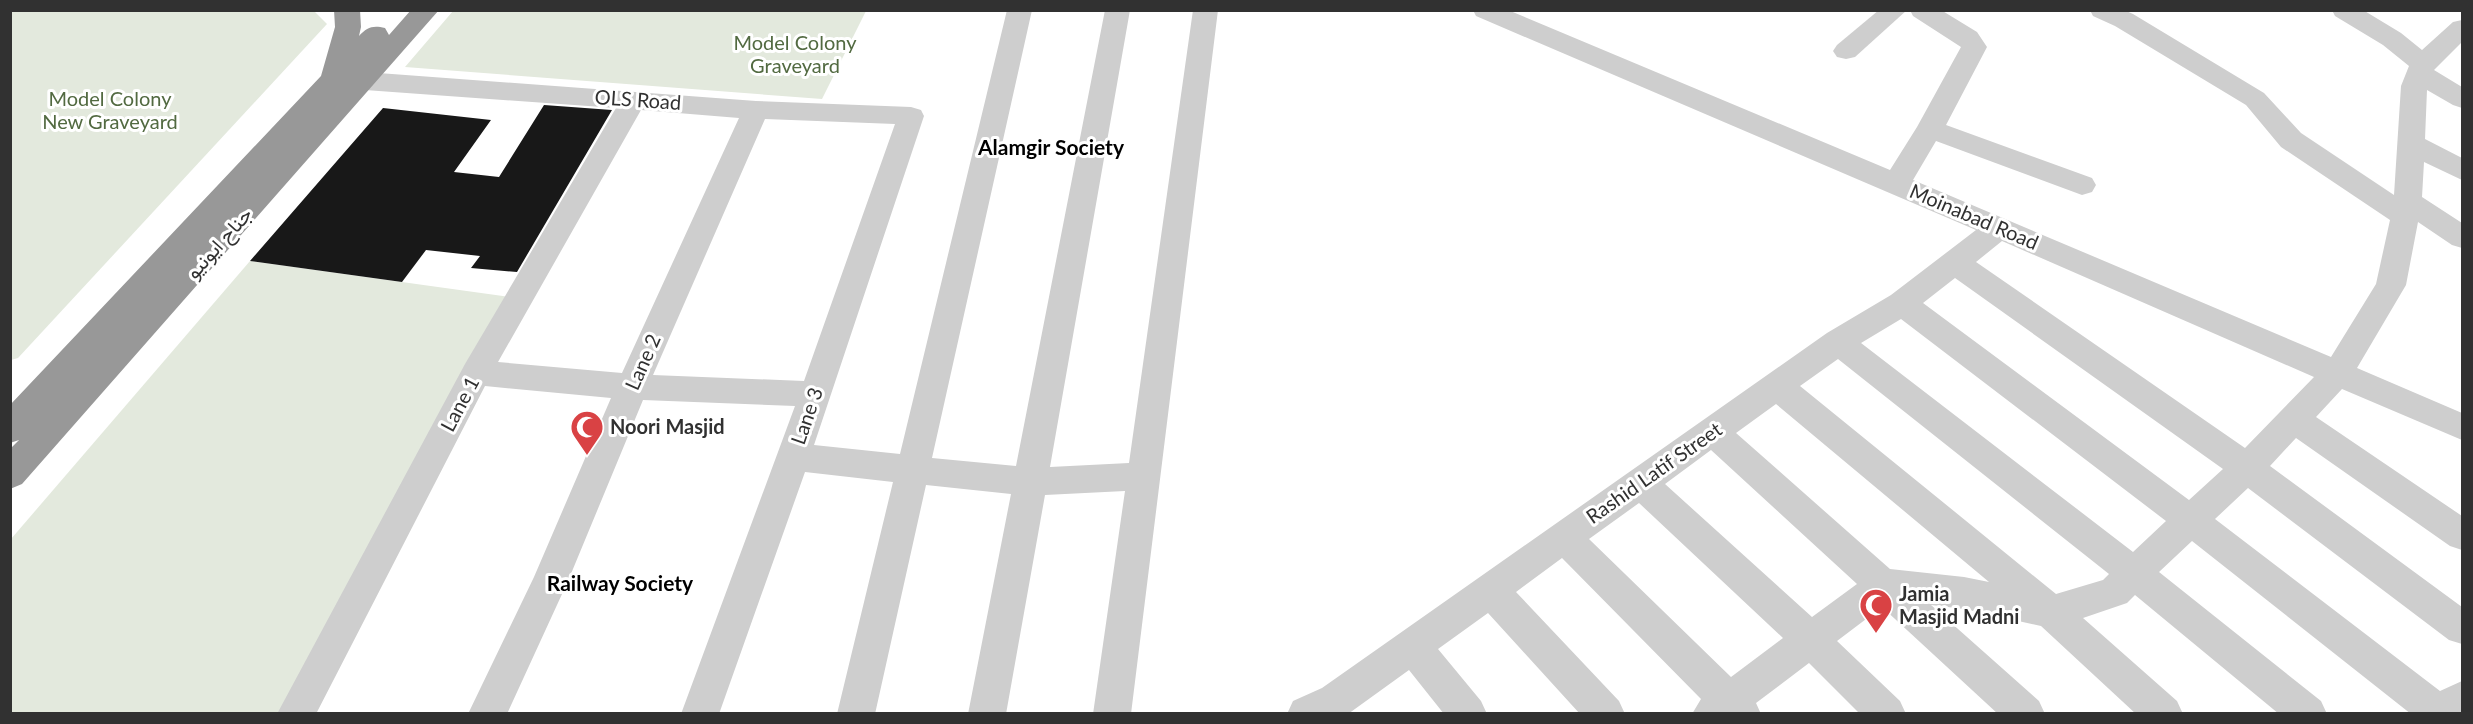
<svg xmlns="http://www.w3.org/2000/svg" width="2473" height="724" font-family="Lato,Vazirmatn,sans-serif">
<rect width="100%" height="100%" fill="#fff"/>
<g fill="#e3e9dd">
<polygon points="313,10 327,24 18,358 11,360 11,11"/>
<polygon points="453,11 453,10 866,11 822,99 405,67"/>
<polygon points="250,261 510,297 282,713 11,714 11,539"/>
</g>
<polygon fill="#181818" points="544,105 612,110 517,272 471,268 480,256 426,250 402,282 250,261 383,108 491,120 454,172 499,177"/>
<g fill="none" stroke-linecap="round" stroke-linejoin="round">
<g fill="#cecece" fill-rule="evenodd">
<path d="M1007,10H1032L932,458L1016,466L1105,10H1130L1050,467L1129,463L1193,10H1218L1131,714H1093L1125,491L1045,495L1006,714H968L1011,494L926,485L875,714H837L893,482L805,472L719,714H681L795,406L643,400L568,581L507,714H468L534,577L611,398L485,386L316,714H277L465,364L616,108L365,90L356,87L352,81L356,75L365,72L756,101L911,107L921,110L924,116L814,445L900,454ZM641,110L739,118L622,373L498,362ZM765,119L895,124L804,381L653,375Z"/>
<path d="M1473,10H1508L1890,170L1917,127L1961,47L1913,16L1910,10H1941L1977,32L1987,47L1946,125L2092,178L2096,185L2092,192L2082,195L1936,141L1913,180L2331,357L2376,284L2390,220L2281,147L2246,105L2115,26L2093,16L2090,10H2124L2133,14L2264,93L2301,133L2394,195L2401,86L2409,66L2383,45L2335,16L2332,10H2363L2401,33L2422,50L2453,22L2462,20V42L2434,70L2462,87V108L2453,105L2427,90L2425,139L2462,158V180L2424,162L2422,197L2462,223V248L2452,245L2418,222L2406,285L2357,368L2462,413V440L2342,389L2316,417L2462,516V550L2450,546L2296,438L2270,466L2462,607V644L2449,640L2248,488L2215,519L2440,691L2462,681V714H2411L2192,541L2159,572L2321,701L2327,714H2279L2135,595L2127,603L2083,618L2177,701L2183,714H2136L2041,626L1964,609L1931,605L2039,701L2045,714H1998L1882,607L1837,641L1900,701L1906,714H1860L1809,663L1756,703L1761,714H1692L1701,699L1562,558L1516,592L1619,701L1625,714H1580L1488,613L1438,649L1481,701L1487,714H1444L1409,670L1348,714H1287L1293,701L1322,688L1827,333L1891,295L1976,230L1476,16ZM2002,241L2314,377L2245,448L1976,262ZM1955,278L2223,469L2189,500L1923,303ZM1901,319L2166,521L2133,552L1861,343ZM1838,359L2109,574L2103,580L2056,594L1800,386ZM1776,404L1989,582L1964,577L1890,569L1736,433ZM1711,450L1857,584L1812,617L1665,484ZM1639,503L1783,638L1731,677L1589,539Z"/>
<polygon points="1879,10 1907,10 1855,57 1846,59 1837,57 1833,51 1837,45"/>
</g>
<path fill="#989898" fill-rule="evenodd" d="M334,10H360L361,27L359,36C367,27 373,25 385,28L389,35L411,10H439L22,484L10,489V449L19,440L10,443V405L321,76L335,27Z"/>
</g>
<defs>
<symbol id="mosque-pin" viewBox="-11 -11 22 30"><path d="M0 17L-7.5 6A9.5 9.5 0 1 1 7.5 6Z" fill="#d94244" stroke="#fff"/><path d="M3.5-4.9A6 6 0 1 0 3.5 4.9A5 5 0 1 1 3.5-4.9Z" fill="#fff"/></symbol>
</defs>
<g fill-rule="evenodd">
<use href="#mosque-pin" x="568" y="408" width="38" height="52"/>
<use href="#mosque-pin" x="1857" y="586" width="38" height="52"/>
</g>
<g text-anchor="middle" stroke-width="6" stroke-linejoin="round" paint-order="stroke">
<g font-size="20" fill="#526a41" stroke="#fff">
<text x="795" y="50">Model Colony<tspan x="795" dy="23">Graveyard</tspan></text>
<text x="110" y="106">Model Colony<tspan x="110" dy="23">New Graveyard</tspan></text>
</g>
<g font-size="20" fill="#313131" stroke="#fff">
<text transform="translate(638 100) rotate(4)" y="7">OLS Road</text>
<text transform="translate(1974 217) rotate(23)" y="7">Moinabad Road</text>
<text transform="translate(219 243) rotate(-48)" y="7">جناح ایونیو</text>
<text transform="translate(643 362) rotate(-66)" y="7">Lane 2</text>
<text transform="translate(460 404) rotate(-62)" y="7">Lane 1</text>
<text transform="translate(807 416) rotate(-71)" y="7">Lane 3</text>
<text transform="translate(1654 473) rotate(-35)" y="7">Rashid Latif Street</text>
</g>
<g font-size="20" font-weight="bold" fill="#313131" stroke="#fff" text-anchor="start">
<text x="610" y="434">Noori Masjid</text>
<text x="1899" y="601">Jamia<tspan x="1899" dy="23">Masjid Madni</tspan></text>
</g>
<g font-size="21" font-weight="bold" fill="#000" stroke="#fff">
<text x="1051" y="155">Alamgir Society</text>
<text x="620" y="591">Railway Society</text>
</g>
</g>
<rect width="2473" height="724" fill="none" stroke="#313131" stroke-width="24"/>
</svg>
